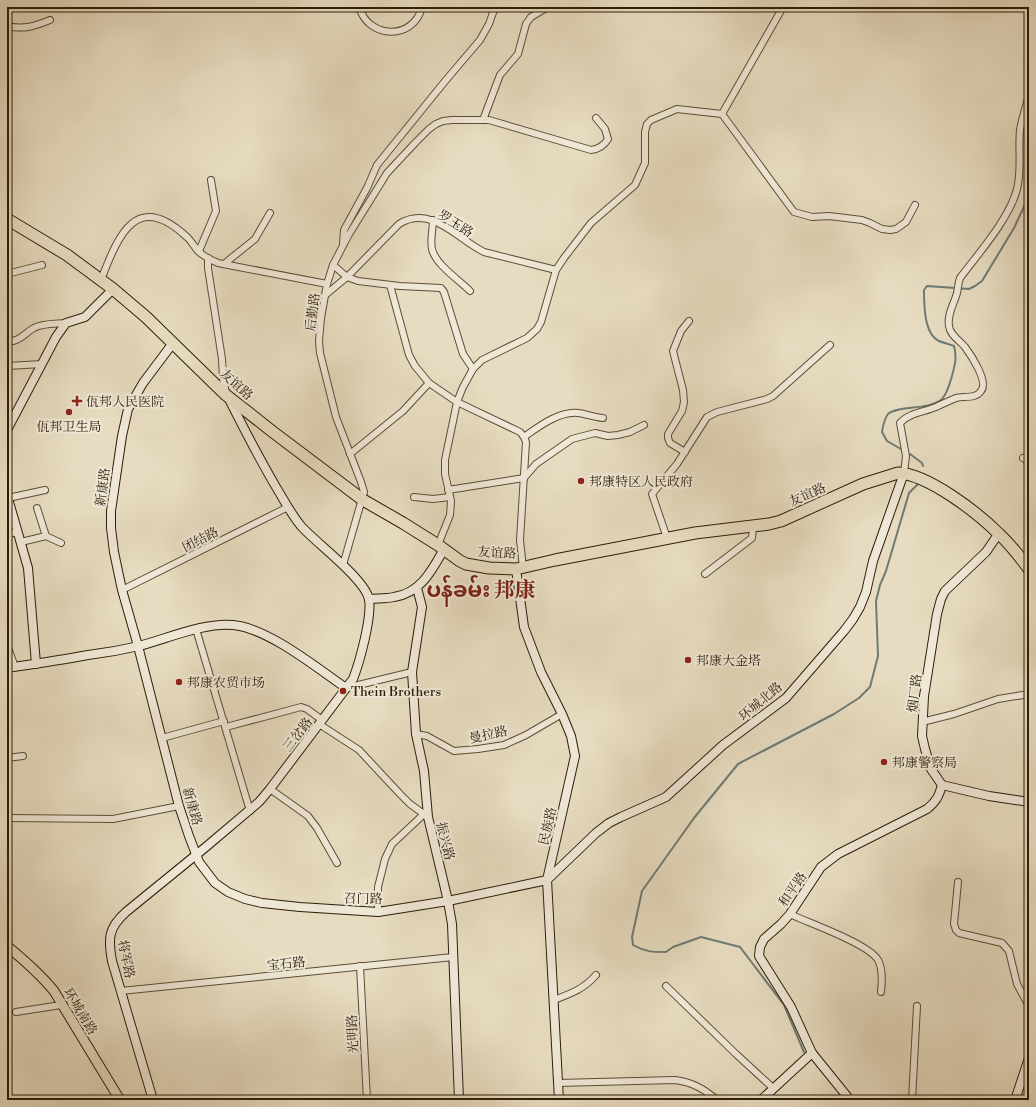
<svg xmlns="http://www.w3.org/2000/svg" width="1036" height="1107" font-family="'Libre Bodoni','Noto Serif SC','Noto Sans Myanmar',serif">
<rect width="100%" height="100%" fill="#e7dcc1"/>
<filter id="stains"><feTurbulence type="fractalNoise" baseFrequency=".005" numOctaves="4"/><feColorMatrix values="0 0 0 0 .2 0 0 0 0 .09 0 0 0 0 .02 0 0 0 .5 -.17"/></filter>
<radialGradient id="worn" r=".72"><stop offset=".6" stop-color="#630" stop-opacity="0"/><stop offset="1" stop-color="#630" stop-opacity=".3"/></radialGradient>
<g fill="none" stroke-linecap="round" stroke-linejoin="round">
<g stroke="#6e7b74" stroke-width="2">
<path d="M901,449L887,441L882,432C883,426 884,419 888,414C898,405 928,411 942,399C947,394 950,383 952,376C955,365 957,357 954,346C949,344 944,343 939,341C924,334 924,305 924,290L927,286L969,289L975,286L982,281L1014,228L1029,196"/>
<polyline points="910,454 922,463 923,466"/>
<path d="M804,1052L784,1005L740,947L701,937L673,947L666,952C653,952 645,952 633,945L632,937L642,891L694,818L738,764L834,714L859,698L870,687L878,656L876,601L880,585L886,571L909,493L918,484"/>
</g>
<defs>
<g id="street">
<path d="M359,7C369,40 414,40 422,7"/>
<path d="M7,26C24,30 35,26 50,20"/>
<polyline points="722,114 783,7"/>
<polyline points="483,120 500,75 518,54 526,24 531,17 548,7"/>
<path d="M433,220C433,229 430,240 432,249C435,264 459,280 470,291"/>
<polyline points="343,244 344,230 367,188 377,165 446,80 480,40 489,24 495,7"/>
<polyline points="199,251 216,211 211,180"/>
<polyline points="208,258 208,268 222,359 223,379 226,393"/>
<polyline points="224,264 255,239 270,213"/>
<polyline points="333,265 347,277 358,281 400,286 441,288 444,292 463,354 473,369"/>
<polyline points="7,274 42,265"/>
<path d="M101,280C119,233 137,190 188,238C192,242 195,248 199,252C205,257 211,260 218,263L327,284L321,318L319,341L320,353L336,417L361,482L364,492L343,565"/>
<path d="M327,284L333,265L348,236L387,173L416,142L429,129L436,124L443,121L452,120H489L591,150C599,149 604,146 608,139L605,129L596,118"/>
<polyline points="390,285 409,355 415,366 429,383 457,402 520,432 524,437 526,442 520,540 523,568"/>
<path d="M324,296L347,277L399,224C431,204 457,239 484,252L556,270"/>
<path d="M7,338L13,341C22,339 26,332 34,328C42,323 56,324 66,323"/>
<polyline points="7,366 42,364"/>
<path d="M524,437C538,427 559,411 578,413C586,414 594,417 603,418"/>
<polyline points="685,452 670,443 668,438 668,434 682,411 684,402 683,390 673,351 681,331 689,321"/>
<polyline points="350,454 403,411 429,383"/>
<polyline points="1023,458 1029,462"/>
<path d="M904,473L906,456L900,423C909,413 924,412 936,407C942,404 949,401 956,398C964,396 976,399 981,391C989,382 971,355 965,347C959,340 950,335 949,326C947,314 954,304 957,293C958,288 958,284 960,278C978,254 1010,218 1017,189C1022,169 1018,150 1020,130C1022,118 1026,107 1029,95"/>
<polyline points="448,490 524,478 536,464 572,439 595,433 608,436 618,435 630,432 644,425"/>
<polyline points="414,497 433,499 450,497"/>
<polyline points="8,498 45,490"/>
<polyline points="37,508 46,536 61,543"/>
<polyline points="7,534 18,532"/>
<polyline points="667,538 652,494 677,464 707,417 717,412 767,399 773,396 830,345"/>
<polyline points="21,542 46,536"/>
<polyline points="438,545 450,515 451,501 445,474 445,460 457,402 463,387 473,369 482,360 527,338 537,329 541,322 556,270 564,258 591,223 635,185 645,163 645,132 647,124 651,120 677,109 722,114 794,212 812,217 829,216 862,220 870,223 882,229 890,230 896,229 906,222 915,205"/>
<polyline points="705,574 752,538 753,527"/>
<polyline points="122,590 288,507"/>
<polyline points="196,629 250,811"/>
<polyline points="7,645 15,667"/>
<polyline points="346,688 412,672"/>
<polyline points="922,722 954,714 998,699 1029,694"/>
<polyline points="319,724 359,750 400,794 410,804 428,817"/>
<polyline points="226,727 301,707 307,709 322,720"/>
<polyline points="416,734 427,736 454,751 478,749 504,745 526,735 562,714"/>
<polyline points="162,738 224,721"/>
<polyline points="7,758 23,756"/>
<polyline points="270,789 308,816 317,828 337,863"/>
<polyline points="7,818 113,819 179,806"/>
<polyline points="958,882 954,924 956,930 959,933 1002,943 1009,951 1017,984 1029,1006"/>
<polyline points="378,912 378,887 385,859 392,844 424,814"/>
<path d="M790,914C808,923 873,945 879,962C883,971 882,983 881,992"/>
<polyline points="360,966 367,1100"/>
<polyline points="666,986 736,1054 773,1088"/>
<polyline points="121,991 453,957"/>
<path d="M554,1000C570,994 584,989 596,975"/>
<polyline points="16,1012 61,1005"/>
<path d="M558,1083L675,1080C692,1082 704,1089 717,1100"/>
<polyline points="912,1100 917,1006"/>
</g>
<g id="secondary">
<polyline points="173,343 143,383 128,409 122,436 111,511 111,528 114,552 122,590 138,646 179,806 189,836 199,862 215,883 228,892 245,899 262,903 300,907 378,912 448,901 547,880 596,833 609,823 621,817 666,797 723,745 786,698 844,631 853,619 860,607 866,592 873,561 904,473"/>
<polyline points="7,430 56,337 66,323 85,317 113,289"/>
<polyline points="7,495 28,568 36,664"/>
<polyline points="999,533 986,552 945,591 941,599 937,614 924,696 922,736 925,749 931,769 942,785 989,796 1029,802"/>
<polyline points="516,569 524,627 541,672 562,714 571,736 575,756 547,880 559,1100"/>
<polyline points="417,588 422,607 412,672 416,734 424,771 428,817 448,901 452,924 459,1100"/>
<path d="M369,599C377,598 386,599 394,597C421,593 432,570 444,549"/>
<path d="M7,668C34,664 61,660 88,655C105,653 122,650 139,646C166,639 205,622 233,625C268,628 317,668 346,688"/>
<path d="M153,1100L112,961C108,939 108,928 126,912L207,846L259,802L270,789L353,679C360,661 372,617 369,599C364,578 316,543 301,526C291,514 284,500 276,487C259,458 244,429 229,399"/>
<polyline points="761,1100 812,1053"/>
<path d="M850,1100L812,1053L791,1007L759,956L760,947L764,939L781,924L790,914L821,867L838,854L927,809C936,802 939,796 942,785"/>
<polyline points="1015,1100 1029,1058"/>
</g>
<path id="primary" d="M7,946C24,960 40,974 54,991L120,1100"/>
<path id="highway" d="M7,219L67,255L113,289L146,317L226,395L273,432L363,500L403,523L438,545L460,561L466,564L489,568L516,569L555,560L695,533L769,524L781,521L863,484L898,473C928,474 978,513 999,534C1010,544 1020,557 1029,569"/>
</defs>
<use href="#street" stroke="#5b4d36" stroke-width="8"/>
<use href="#secondary" stroke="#2c1d07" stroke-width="10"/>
<use href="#primary" stroke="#2c1d07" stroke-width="11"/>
<use href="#highway" stroke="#2c1d07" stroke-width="13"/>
<use href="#street" stroke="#efe8d7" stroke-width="6"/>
<use href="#secondary" stroke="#efe8d7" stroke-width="8"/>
<use href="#primary" stroke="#e7dcc1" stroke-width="9"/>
<use href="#highway" stroke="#e7dcc1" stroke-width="11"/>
</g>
<g fill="#8f2418" stroke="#efe8d7" stroke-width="1.5">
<path d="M75 395h4v4h4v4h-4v4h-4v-4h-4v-4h4z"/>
<circle cx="69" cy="412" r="4"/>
<circle cx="581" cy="481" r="4"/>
<circle cx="688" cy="660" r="4"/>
<circle cx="179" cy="682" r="4"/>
<circle cx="343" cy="691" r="4"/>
<circle cx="884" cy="762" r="4"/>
</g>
<g text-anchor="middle" stroke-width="4" stroke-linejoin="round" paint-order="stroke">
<g font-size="13" fill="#2c1d07" stroke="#efe8d7">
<text transform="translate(456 223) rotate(32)" y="5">罗玉路</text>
<text transform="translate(312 312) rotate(-82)" y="5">后勤路</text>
<text transform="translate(237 384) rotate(42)" y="5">友谊路</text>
<text transform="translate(102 487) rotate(-82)" y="5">新康路</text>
<text transform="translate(807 494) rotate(-24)" y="5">友谊路</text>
<text transform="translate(200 539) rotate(-27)" y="5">团结路</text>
<text transform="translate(497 552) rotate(3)" y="5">友谊路</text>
<text transform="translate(914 693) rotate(-83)" y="5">烟厂路</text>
<text transform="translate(760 701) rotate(-40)" y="5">环城北路</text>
<text transform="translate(297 734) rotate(-52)" y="5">三岔路</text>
<text transform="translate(488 734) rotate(-12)" y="5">曼拉路</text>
<text transform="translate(193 806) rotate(74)" y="5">新康路</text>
<text transform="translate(547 826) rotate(-77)" y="5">民族路</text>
<text transform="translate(446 841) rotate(76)" y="5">振兴路</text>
<text transform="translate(792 889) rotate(-55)" y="5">和平路</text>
<text transform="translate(363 898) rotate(1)" y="5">召门路</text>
<text transform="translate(127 959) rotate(79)" y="5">将军路</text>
<text transform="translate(286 963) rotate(-6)" y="5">宝石路</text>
<text transform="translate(81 1011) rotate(59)" y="5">环城南路</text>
<text transform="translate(352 1034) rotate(-93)" y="5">光明路</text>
</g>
<g font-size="13" fill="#2c1d07" stroke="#efe8d7" text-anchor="start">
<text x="86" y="406">佤邦人民医院</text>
<text x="69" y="431" text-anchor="middle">佤邦卫生局</text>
<text x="589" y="486">邦康特区人民政府</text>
<text x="696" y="665">邦康大金塔</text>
<text x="187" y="687">邦康农贸市场</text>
<text x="351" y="696">Thein Brothers</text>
<text x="892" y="767">邦康警察局</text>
</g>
<g font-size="21" font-weight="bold" fill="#7a1f14" stroke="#efe8d7">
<text x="481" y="597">ပန်ခမ်း 邦康</text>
</g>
</g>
<rect width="1036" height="1107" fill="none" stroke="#e7dcc1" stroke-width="24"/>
<rect x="8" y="8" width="1020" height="1091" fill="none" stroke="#2c1d07" stroke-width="2"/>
<rect x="12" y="12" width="1012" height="1083" fill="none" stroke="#2c1d07"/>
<rect width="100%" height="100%" filter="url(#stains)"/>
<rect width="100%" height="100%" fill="url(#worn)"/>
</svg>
